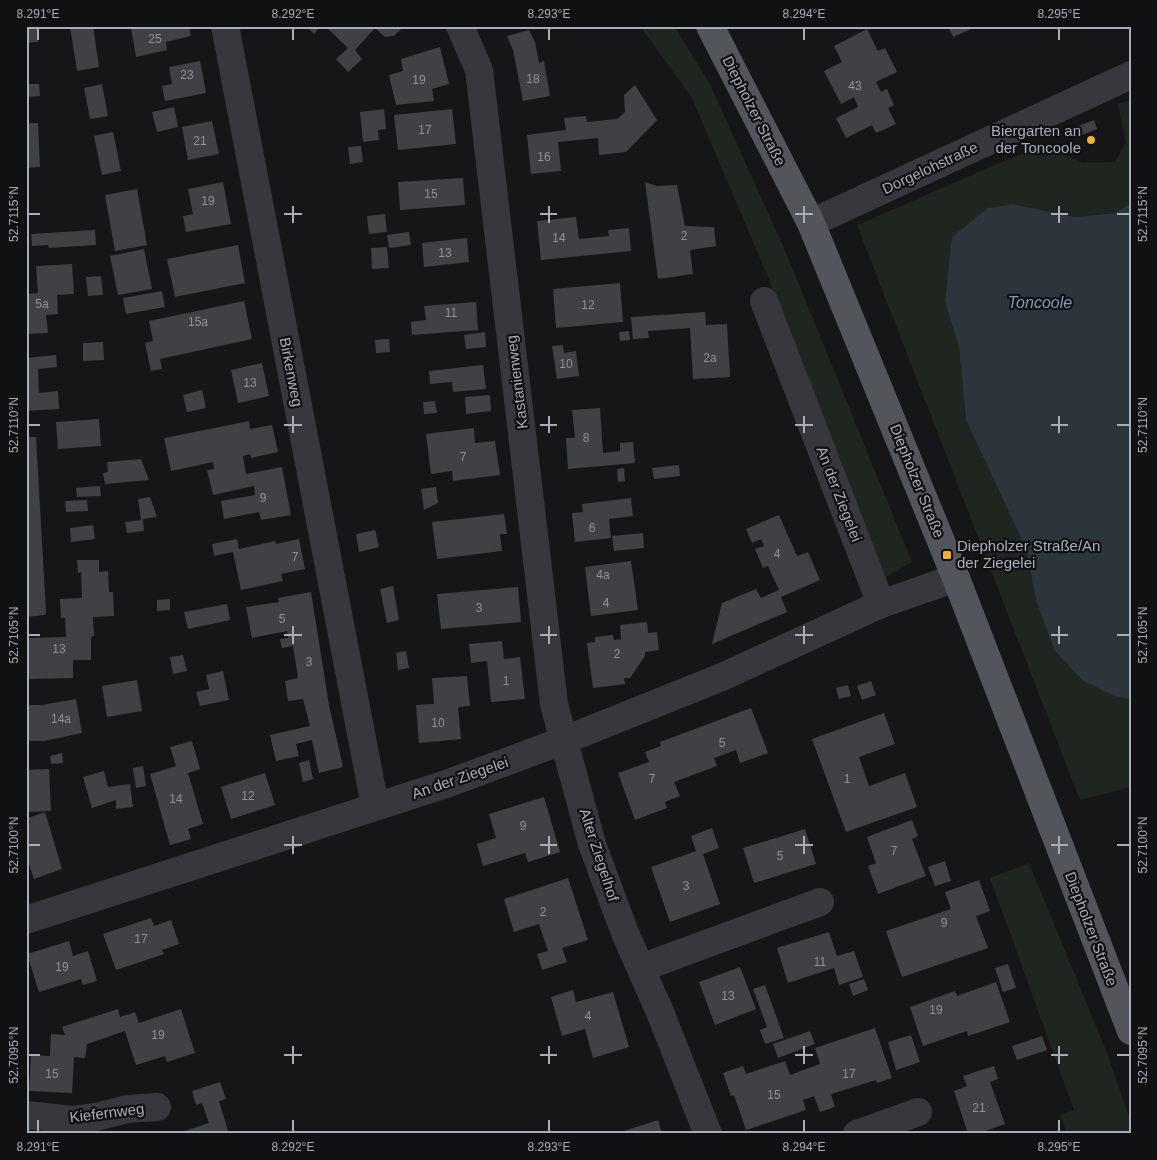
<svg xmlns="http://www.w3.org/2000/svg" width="1157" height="1160" font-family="Helvetica,sans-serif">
<rect width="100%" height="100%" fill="#161618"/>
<g fill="#1e261f">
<polygon points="640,26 674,26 710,84 787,255 912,562 881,580 770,282 692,98"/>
<polygon points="1131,100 1131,203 1115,213 1075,217 1013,204 945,302 959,348 966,420 1027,551 1036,600 1116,697 1131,699 1131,787 1080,800 857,225 1044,144 1082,163 1115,162 1126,142 1118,104"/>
<polygon points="1029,863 1105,1048 1131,1121 1131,1134 1067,1134 1060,1115 1074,1110 990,878"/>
</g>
<polygon fill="#2c353c" points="1131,203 1131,699 1116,697 1082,680 1055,651 1036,600 1027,551 966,420 959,348 945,302 952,237 988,208 1013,204 1075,217 1115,213"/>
<g fill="#404145">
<polygon points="26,26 37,26 38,42 26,43"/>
<polygon points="70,26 93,26 99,67 77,71"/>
<polygon points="136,26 189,26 191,36 166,42 167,50 136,57 131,28 136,28"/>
<polygon points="306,26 321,26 314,34"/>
<polygon points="325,26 404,26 394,36 385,37 375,28 355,50 362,59 348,72 336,59 348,48"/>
<polygon points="948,26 978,26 953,37"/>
<polygon points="867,29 878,51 885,48 897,72 876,82 881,92 887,89 894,105 888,108 896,124 876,133 872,125 846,138 836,118 858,107 854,97 841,104 824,71 842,62 834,46"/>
<polygon points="529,30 535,42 539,63 544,61 550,96 523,101 513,50 507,36"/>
<polygon points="440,47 449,84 432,89 434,101 396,105 389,75 403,71 401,59"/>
<polygon points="200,61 206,93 165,101 162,86 172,84 169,67"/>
<polygon points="26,84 39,84 40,96 26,97"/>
<polygon points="102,84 108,116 90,119 84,88"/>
<polygon points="635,85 657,120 626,152 599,155 598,138 558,142 561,171 531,174 527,135 566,130 564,118 586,116 587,122 617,119 625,112 624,95"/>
<polygon points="174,107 178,127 157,132 152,112"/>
<polygon points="384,109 386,129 378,130 379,140 363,142 360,112"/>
<polygon points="452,109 456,144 398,150 394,115"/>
<polygon points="1094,120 1097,129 1082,135 1078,126"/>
<polygon points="212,121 219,154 188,160 182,127"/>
<polygon points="26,123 38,123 40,167 26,168"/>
<polygon points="113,132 121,171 102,175 94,136"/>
<polygon points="361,146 363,162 350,164 348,147"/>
<polygon points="463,178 465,205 400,210 398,182"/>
<polygon points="223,182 231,224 186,232 183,216 193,214 188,189"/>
<polygon points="645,182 657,186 677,185 685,226 714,227 716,246 690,250 693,274 658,279"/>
<polygon points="137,189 147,245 115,251 105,195"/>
<polygon points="385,214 387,232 369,234 367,216"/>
<polygon points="576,217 579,239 609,236 608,230 629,228 631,251 541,260 537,221"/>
<polygon points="95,230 96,245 49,248 48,245 32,246 31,234"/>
<polygon points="409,232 411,245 389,248 387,235"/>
<polygon points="467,238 469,262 424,267 422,243"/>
<polygon points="238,245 245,283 175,297 167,259"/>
<polygon points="387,247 389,268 372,269 371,248"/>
<polygon points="144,249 152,289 118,295 110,256"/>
<polygon points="72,264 74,294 57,295 58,314 46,315 48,333 26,334 26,294 38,293 36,266"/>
<polygon points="101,276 103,295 88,296 86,277"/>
<polygon points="620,283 623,322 556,328 553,289"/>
<polygon points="162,291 165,307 126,314 123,298"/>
<polygon points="244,301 252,339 160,359 162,369 151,371 145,343 153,341 149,321"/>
<polygon points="476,302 478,330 412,335 411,322 426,320 424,306"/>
<polygon points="705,312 706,325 727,324 730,377 693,379 690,328 648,331 649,338 633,339 631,317"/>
<polygon points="629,331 630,340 620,341 619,332"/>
<polygon points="485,332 486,347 466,349 464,335"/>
<polygon points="389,339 390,352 376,353 375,340"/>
<polygon points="103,342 104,360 83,361 83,343"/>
<polygon points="563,345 564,353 576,351 579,376 557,379 552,346"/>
<polygon points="56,355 57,367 38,369 39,393 58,391 59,409 26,411 26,358"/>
<polygon points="262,363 269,396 238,403 231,370"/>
<polygon points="483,365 486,389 453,392 452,382 430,384 429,371"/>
<polygon points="202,390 206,408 187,412 183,395"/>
<polygon points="490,395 491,411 466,414 465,397"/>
<polygon points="435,401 437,413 424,414 423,402"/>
<polygon points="600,408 603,453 620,451 620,443 633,442 635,463 568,469 566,438 575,438 572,410"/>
<polygon points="99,419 101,446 58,449 56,422"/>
<polygon points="249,421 250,429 272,425 278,452 251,458 250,454 243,456 246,474 282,467 291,515 261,520 259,512 224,519 221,501 255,495 254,486 213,495 207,470 214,469 213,462 171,471 164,438"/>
<polygon points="474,428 475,443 495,441 500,475 453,481 452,471 431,474 426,434"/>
<polygon points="26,437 36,437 46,612 45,615 26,617"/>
<polygon points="141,459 149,480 105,484 103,473 108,472 107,462"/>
<polygon points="679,465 680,476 654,479 652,468"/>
<polygon points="624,468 625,481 618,482 617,469"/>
<polygon points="100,486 101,496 77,497 76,488"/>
<polygon points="436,487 438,503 424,510 421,489"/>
<polygon points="150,497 157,517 143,519 144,531 127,533 125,522 141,520 138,499"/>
<polygon points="631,498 633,516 609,519 611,538 575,542 572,513 583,512 582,504"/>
<polygon points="87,500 88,511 66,512 65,501"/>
<polygon points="504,514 507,534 500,534 502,551 437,559 432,522"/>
<polygon points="779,515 797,556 808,552 820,580 781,597 787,612 712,644 722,603 756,589 761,598 779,590 768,566 763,568 755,549 764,546 761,539 752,543 746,529"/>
<polygon points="93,525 95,539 71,542 70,528"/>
<polygon points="375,530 379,547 359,552 356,534"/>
<polygon points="643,533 644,548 614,551 612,536"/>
<polygon points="237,539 239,549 275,541 276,544 299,539 305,569 281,574 283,581 241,590 233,552 214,556 212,544"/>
<polygon points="77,560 99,560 99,572 108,571 109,592 113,592 114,616 93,617 94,636 91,637 91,660 73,660 73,678 26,679 26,638 66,637 65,618 61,618 60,599 82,598 81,572 78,573"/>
<polygon points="631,561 638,610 591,616 585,567"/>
<polygon points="393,586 399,620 387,623 380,589"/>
<polygon points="518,587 521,622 441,629 437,594"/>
<polygon points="311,592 329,705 343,767 319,773 312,740 296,744 299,756 276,761 270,735 310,726 303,699 288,701 285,681 298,678 293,646 282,648 280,639 288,638 287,631 252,638 246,607 279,602 278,598"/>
<polygon points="170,599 170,610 157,611 157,600"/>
<polygon points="227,604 230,620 188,629 184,612"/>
<polygon points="647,622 648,633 657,632 659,650 645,652 645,656 630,678 624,678 625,684 593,688 587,643 595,642 595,637 613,635 614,640 621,639 620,625"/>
<polygon points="502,641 504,659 520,657 525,699 491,702 487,661 471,663 469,644"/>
<polygon points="406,651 409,668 398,670 396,653"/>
<polygon points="183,655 187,671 173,674 170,657"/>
<polygon points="223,671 229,700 200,706 196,692 209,689 206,675"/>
<polygon points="467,676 470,706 458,707 461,739 419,743 416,705 434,704 432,678"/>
<polygon points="137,680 142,711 107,717 102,686"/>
<polygon points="871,681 876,695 862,700 857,686"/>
<polygon points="848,685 851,696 839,699 836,688"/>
<polygon points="76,699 82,733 44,741 26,741 26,705 42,705"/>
<polygon points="751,708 768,753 740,763 736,750 714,758 717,766 674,782 680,796 665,802 667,808 635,820 618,773 649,762 645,752 661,746 660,742"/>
<polygon points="884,713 895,744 859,757 869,786 905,773 917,807 846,832 812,739"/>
<polygon points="192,741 200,769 188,773 203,824 188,829 191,839 170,845 150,774 176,766 170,747"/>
<polygon points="62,753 63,763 51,764 50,756"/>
<polygon points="309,760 313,779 303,782 299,763"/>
<polygon points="143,766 146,786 136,788 133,768"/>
<polygon points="49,769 51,811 26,812 26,770"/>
<polygon points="104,771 108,787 130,784 133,807 116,809 116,800 92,808 83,777"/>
<polygon points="265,773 275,805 231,819 221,787"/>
<polygon points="544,797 560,852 528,862 525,853 483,866 477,844 496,838 489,814"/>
<polygon points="45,812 62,869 34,879 26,856 26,824 30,823 28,818"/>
<polygon points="912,820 918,836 912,839 926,876 878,894 868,866 876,863 867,837"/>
<polygon points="712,828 719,848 703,854 720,904 670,922 651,867 696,851 691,836"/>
<polygon points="805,829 816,864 754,883 743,848"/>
<polygon points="945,861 951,881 935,886 928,867"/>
<polygon points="568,878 588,940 562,948 567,962 542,970 537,954 548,951 539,924 514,932 504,899"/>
<polygon points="979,880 990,911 976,916 988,948 902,977 886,931 951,909 945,892"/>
<polygon points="151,918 154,926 171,920 179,944 162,950 164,954 116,970 103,934"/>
<polygon points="829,932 837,956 854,951 863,977 839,985 834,968 788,983 777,948"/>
<polygon points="69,941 73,956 88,951 97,981 83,985 81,979 39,992 27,954"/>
<polygon points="1008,964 1016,988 1003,992 995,968"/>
<polygon points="740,967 756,1009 715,1025 699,982"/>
<polygon points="864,979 868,990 853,996 849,984"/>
<polygon points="996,982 1010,1022 968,1036 967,1031 923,1046 910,1007 955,991 957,996"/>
<polygon points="765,985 784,1038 765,1044 760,1030 767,1027 753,989"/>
<polygon points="573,990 576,1002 613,992 629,1047 593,1058 585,1029 562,1036 551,997"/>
<polygon points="118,1009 120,1017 135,1012 139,1023 181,1009 195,1053 167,1062 165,1056 136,1065 125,1031 87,1044 85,1058 74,1057 72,1093 29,1091 31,1055 50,1056 51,1034 65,1035 62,1027"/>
<polygon points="875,1028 892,1078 877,1083 876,1080 831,1094 835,1107 820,1112 814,1096 803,1100 806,1110 746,1130 734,1095 731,1096 723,1073 743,1066 746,1074 785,1061 790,1075 820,1064 815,1048"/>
<polygon points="810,1031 815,1044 778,1058 773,1044"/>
<polygon points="911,1035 920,1062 896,1070 888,1042"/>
<polygon points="1042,1036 1047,1050 1017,1060 1012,1046"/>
<polygon points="994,1066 998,1079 990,1082 1005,1124 977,1134 968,1134 954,1091 967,1086 963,1076"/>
<polygon points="220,1082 226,1099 219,1101 229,1134 175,1134 209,1123 202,1103 196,1105 192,1091"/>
<polygon points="658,1120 662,1134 618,1134 618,1133"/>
</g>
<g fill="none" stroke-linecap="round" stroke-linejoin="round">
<g stroke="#37383d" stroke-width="28">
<polyline points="225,26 375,806"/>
<polyline points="460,26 479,70 554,704 592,844 625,933 660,1012 708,1134"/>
<polyline points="811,223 1131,75"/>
<polyline points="764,301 881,604"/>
<polyline points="26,920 446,784 565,740 722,677 881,604 956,578"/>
<polyline points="641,968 820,902"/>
<polyline points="26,1115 73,1120 96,1117 127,1109 157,1107"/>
<polyline points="857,1134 918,1112"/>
</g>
<polyline stroke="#53555c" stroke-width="28" points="710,26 811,223 956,578 1131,1031"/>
</g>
<path fill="none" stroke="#a8adb8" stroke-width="2" d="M38,28V40M293,28V40M549,28V40M804,28V40M1059,28V40M293,206V223M549,206V223M804,206V223M1059,206V223M28,214H40M284,214H302M540,214H557M795,214H813M1051,214H1068M1117,214H1130M293,416V433M549,416V433M804,416V433M1059,416V433M28,425H40M284,425H302M540,425H557M795,425H813M1051,425H1068M1117,425H1130M293,626V644M549,626V644M804,626V644M1059,626V644M28,635H40M284,635H302M540,635H557M795,635H813M1051,635H1068M1117,635H1130M293,836V854M549,836V854M804,836V854M1059,836V854M28,845H40M284,845H302M540,845H557M795,845H813M1051,845H1068M1117,845H1130M293,1046V1064M549,1046V1064M804,1046V1064M1059,1046V1064M28,1055H40M284,1055H302M540,1055H557M795,1055H813M1051,1055H1068M1117,1055H1130M38,1120V1132M293,1120V1132M549,1120V1132M804,1120V1132M1059,1120V1132"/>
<g fill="#f2b134" stroke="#111113" stroke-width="2">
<circle cx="1091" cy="140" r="5"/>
<rect x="942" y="550" width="10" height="10" rx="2.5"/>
</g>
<g text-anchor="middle" stroke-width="4.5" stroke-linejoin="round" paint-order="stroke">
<g font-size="12" fill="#8e929b">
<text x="155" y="43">25</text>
<text x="187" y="79">23</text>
<text x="533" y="83">18</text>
<text x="419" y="84">19</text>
<text x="855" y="90">43</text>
<text x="425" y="134">17</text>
<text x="200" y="145">21</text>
<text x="544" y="161">16</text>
<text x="431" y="198">15</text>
<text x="208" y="205">19</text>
<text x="684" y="240">2</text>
<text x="559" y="242">14</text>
<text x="445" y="257">13</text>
<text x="42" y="308">5a</text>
<text x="588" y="309">12</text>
<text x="451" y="317">11</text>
<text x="198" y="326">15a</text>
<text x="710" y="362">2a</text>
<text x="566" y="368">10</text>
<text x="250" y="387">13</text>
<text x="586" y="442">8</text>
<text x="463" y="461">7</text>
<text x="263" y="502">9</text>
<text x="592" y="532">6</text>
<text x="777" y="558">4</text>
<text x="295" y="561">7</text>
<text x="603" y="579">4a</text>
<text x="606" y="607">4</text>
<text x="479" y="612">3</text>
<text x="282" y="623">5</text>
<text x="59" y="653">13</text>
<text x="617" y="658">2</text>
<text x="309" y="666">3</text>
<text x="506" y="685">1</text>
<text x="61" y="723">14a</text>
<text x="438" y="727">10</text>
<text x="722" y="747">5</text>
<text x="652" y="783">7</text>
<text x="847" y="783">1</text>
<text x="248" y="800">12</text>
<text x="176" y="803">14</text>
<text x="523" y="830">9</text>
<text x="894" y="855">7</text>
<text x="780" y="860">5</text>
<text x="686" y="890">3</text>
<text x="543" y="916">2</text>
<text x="944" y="927">9</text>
<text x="141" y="943">17</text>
<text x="820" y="966">11</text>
<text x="62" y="971">19</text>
<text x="728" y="1000">13</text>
<text x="936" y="1014">19</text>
<text x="588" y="1020">4</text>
<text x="158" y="1039">19</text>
<text x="52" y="1078">15</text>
<text x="849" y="1078">17</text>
<text x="774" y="1099">15</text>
<text x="979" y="1112">21</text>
</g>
<g font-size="15" fill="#a8adb8" stroke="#111113">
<text transform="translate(754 111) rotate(63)" y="5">Diepholzer Straße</text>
<text transform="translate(930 168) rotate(-25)" y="5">Dorgelohstraße</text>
<text transform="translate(291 372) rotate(79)" y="5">Birkenweg</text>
<text transform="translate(517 382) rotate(-97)" y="5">Kastanienweg</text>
<text transform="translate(917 481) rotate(68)" y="5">Diepholzer Straße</text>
<text transform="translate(839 494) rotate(69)" y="5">An der Ziegelei</text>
<text transform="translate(460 778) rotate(-19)" y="5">An der Ziegelei</text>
<text transform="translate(599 855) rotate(72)" y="5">Alter Ziegelhof</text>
<text transform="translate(1091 929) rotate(69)" y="5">Diepholzer Straße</text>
<text transform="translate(107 1113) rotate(-7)" y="5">Kiefernweg</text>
</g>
<g font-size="15" fill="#a8adb8" stroke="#111113" text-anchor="end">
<text x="1081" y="136">Biergarten an<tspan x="1081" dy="17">der Toncoole</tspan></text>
<text x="957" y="551" text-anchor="start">Diepholzer Straße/An<tspan x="957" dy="17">der Ziegelei</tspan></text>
</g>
<g font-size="16" font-style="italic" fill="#7f9bb3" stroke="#111113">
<text x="1040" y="308">Toncoole</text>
</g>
</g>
<rect width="1157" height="1160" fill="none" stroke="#111113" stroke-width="55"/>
<rect x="28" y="28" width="1102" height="1104" fill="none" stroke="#a8adb8" stroke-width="2"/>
<g font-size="12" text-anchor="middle" fill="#a8adb8">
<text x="38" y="18">8.291°E</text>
<text x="293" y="18">8.292°E</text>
<text x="549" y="18">8.293°E</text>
<text x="804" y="18">8.294°E</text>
<text x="1059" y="18">8.295°E</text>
<text transform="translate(14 214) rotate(-90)" y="4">52.7115°N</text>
<text transform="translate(1143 214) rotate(-90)" y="4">52.7115°N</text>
<text transform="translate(14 425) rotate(-90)" y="4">52.7110°N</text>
<text transform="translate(1143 425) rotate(-90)" y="4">52.7110°N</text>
<text transform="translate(14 635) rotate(-90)" y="4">52.7105°N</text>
<text transform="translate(1143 635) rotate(-90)" y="4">52.7105°N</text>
<text transform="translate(14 845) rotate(-90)" y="4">52.7100°N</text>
<text transform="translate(1143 845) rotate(-90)" y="4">52.7100°N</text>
<text transform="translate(14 1055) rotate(-90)" y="4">52.7095°N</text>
<text transform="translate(1143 1055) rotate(-90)" y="4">52.7095°N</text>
<text x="38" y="1151">8.291°E</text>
<text x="293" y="1151">8.292°E</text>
<text x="549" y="1151">8.293°E</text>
<text x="804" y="1151">8.294°E</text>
<text x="1059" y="1151">8.295°E</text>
</g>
</svg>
